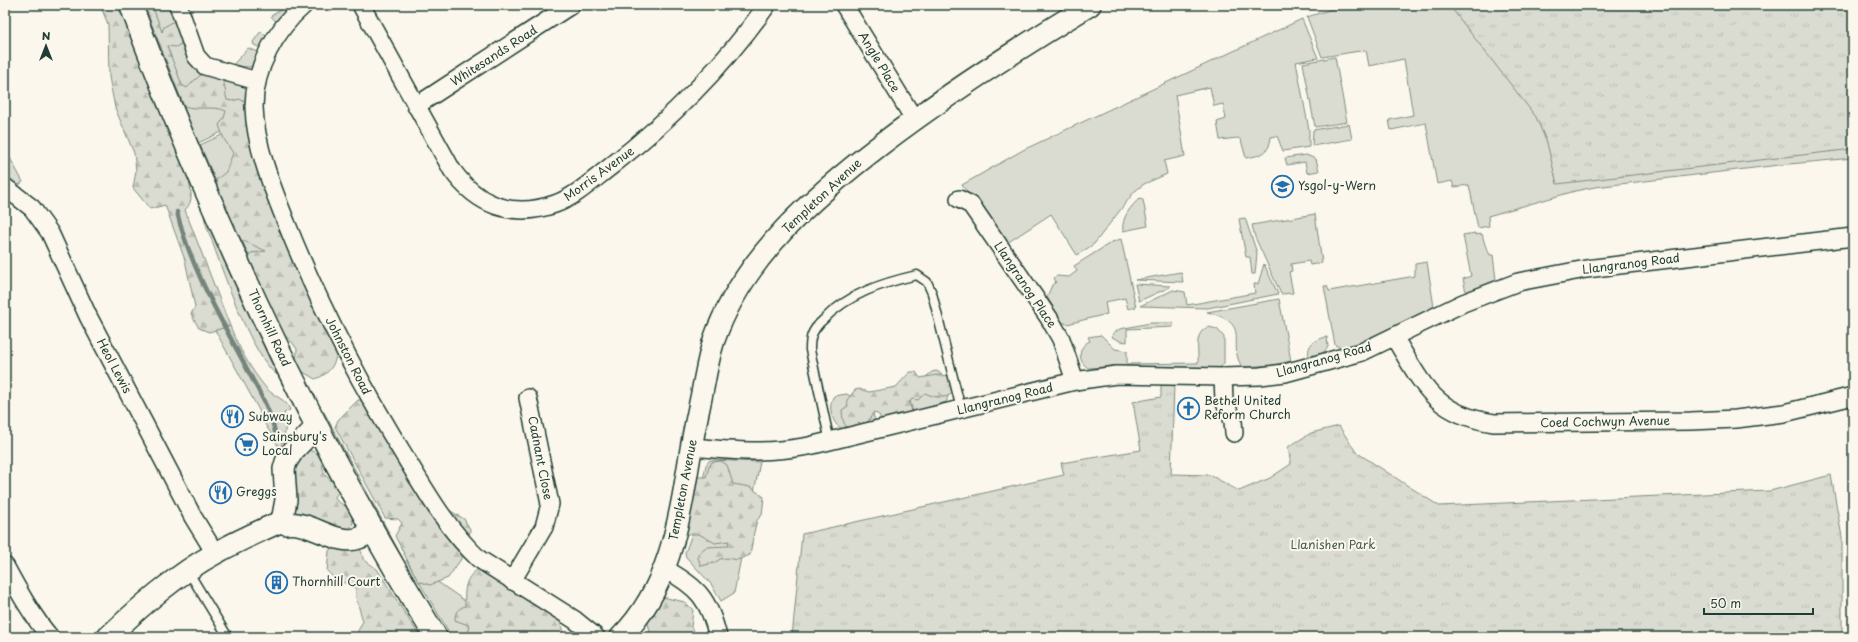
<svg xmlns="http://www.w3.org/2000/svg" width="1858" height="642" font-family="'Playpen Sans',sans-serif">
<defs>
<pattern id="forest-firs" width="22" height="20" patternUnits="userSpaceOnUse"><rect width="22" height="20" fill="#dbdcd1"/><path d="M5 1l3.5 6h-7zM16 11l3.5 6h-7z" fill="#bcbeb4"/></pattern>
<pattern id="park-tufts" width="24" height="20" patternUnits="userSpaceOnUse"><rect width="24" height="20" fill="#dbdcd1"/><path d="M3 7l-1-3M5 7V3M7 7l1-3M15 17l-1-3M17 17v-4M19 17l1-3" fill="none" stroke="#bcbeb4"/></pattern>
</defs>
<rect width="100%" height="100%" fill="#fbf7ec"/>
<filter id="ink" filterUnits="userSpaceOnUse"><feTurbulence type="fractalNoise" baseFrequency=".025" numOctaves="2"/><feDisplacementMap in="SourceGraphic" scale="8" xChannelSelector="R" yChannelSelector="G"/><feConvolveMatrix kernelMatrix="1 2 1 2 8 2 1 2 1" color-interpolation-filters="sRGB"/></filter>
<g filter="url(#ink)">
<g fill="#dbdcd1" stroke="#7d8c82">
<polygon points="144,5 173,5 192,60 245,85 247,89 250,119 198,143"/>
<polygon points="288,5 296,5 278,24 271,16"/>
<polygon points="1345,5 1853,5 1853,158 1779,165 1595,187 1575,191 1488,216 1489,226 1478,228 1469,185 1454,187 1452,181 1437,184 1426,123 1391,130 1389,120 1413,115 1404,59 1369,66 1366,50 1322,57 1307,17"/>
<path d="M1302,19L1318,58L1296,62L1309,130V147L1283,151L1277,136L1271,137C1269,154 1262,155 1246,158L1241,140L1238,138L1220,140L1217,122L1226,119L1223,104L1214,106L1210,87L1175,95L1185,156L1164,161L1167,174L1144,184L1135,191L1094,244L1077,255L1051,214L1004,245L962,185L1023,150Z"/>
<polygon points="261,31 267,37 263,49 254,45 253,42"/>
<polygon points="248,48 261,54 253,67 232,66"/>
<polygon points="1335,57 1347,122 1315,127 1303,63"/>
<polygon points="250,122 289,243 250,258 200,145"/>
<polygon points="1349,124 1352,139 1312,146 1313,130"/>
<polygon points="1306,155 1316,159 1319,171 1307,173 1305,162 1287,165 1285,158"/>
<polygon points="10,158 23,182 16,187 5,178 5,161"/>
<path d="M1140,198L1143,200L1148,226L1123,231C1121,218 1131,206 1140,198Z"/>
<polygon points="1315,214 1322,263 1310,265 1309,261 1291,264 1292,271 1289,272 1293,293 1281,294 1255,237 1252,225"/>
<path d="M204,215L233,280H235L277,375C252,356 224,275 213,244C210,235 205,224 204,215Z"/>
<polygon points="1245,218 1257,253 1255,274 1252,274 1250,257 1246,257 1239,219"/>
<polygon points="1475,233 1475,235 1482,234 1485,245 1490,255 1493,255 1496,280 1466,292 1463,279 1471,276 1463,235"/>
<polygon points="1121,239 1136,307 1128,309 1125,298 1105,302 1107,314 1067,324 1062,322 1047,297 1052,285 1056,282 1054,278 1057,276 1069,277 1077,271 1074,266 1112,242"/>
<polygon points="1427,262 1434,307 1363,341 1341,348 1335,345 1324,286 1327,286 1329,291 1415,276 1415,264"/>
<polygon points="1264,264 1278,294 1208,308 1140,306 1173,290 1185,292 1187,305 1255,293 1254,284 1258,284"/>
<polygon points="1181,272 1183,282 1135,280"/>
<polygon points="1135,284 1170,286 1170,287 1139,301"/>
<path d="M1279,299L1291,361L1273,365L1242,367C1226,342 1254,324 1207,312Z"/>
<polygon points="1150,323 1173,323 1173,327 1127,329 1127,342 1120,341 1112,337 1113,333 1120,329"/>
<path d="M230,326C239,348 251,370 266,388C275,398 286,398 290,410L284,413C288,426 284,438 280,449L259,414L260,412L215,330Z"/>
<path d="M1209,327L1217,329L1224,337V363L1220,368L1120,366L1088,368C1077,361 1078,346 1090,341L1088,337L1101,335L1115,349L1127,351V364L1198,363C1199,350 1193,332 1209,327Z"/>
<path d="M1327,337L1328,347L1323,353L1309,357C1306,344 1316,339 1327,337Z"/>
<path d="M936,371C947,374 951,393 946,402L913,412L906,385L922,380L932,372Z"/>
<path d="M847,394L854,399L868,395L875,421L843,429C832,426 827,405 834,396Z"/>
<polygon points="324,412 402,557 400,558 322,414"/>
<polygon points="712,460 760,462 734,593 721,601 711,584 686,557 685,553 692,534 706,465 709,461"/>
<polygon points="406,560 517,637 452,637"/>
</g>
<g fill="url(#forest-firs)" stroke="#7d8c82">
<path d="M100,5H120L189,181C191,192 194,201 185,210L230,326L209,332L199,328L191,314L195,307L185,260L165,205L150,209L133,188L136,171L134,153L115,108L109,77L108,24Z"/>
<path d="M144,5H152L162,32L164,27L176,20L187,40L176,47L167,46L182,85L187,88C198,76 214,60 224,84C226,89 225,94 227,100L232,101L240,99L246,103L266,148L338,347C336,362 331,374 315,379L300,370L296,361L297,349L292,342L282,333L244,264L251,253L266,251L235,237L221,203L216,180L226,172L233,153L224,139L219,125L224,118L226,111C214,105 199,111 184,106Z"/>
<path d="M910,372H916L920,378L937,375L952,376L955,391C946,400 936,398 925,393L918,400L912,399L909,402L912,411L905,419L883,423L879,415L874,412L864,428C846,432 843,427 842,410L848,406L847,400L855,390L859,389L869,392L896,387Z"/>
<polygon points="358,400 368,401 415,469 405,477 424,502 444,507 464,519 470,529 469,541 461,559 448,578 430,585 418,581 395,536 402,523 398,519 385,518 335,427 338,420"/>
<path d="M309,450L321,455C323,463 321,473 329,479C334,483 337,483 341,489L335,497L336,500C350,510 349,505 353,523L349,531L298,518L294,511L292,476L300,454Z"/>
<polygon points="721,461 727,465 733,484 750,487 764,497 762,515 757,520 754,532 750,555 737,560 728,558 720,559 714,563 701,566 697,555 706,547 728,546 729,541 715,543 699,534 683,534 695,477 706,477 709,467 712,462"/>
<path d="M335,543C350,545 361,541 363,559L377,569L420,637H355L363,621L356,598V589L350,584L337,581L327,571L329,551Z"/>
<path d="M485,566L555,611L560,621L564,637H470L468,625L455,620C455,611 458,609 465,606C464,587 465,574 485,566Z"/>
<polygon points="662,597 685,602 693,610 691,627 699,637 625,637 638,629 646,636 650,631 646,616"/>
</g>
<g fill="url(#park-tufts)" stroke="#7d8c82">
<polygon points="1449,5 1853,5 1853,149 1557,184 1547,143 1536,117"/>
<polygon points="1161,385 1174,385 1171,474 1210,475 1239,491 1270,478 1291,464 1288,447 1311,433 1339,426 1356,452 1439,506 1770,491 1831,475 1842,537 1842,637 792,637 802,534 1064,475 1061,463 1141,450 1133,402 1161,397"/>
</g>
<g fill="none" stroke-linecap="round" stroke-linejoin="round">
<path stroke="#74847b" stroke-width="4.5" d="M177,212C190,266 219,316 245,365C256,387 270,408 275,432"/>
<defs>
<g id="service">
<path d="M830,442L810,350C810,346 810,342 811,338C812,332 818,324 823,320C848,294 882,283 917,275L927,282L932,293L961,409"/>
<polyline points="188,571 228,637"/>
</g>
<g id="minor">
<polyline points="178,5 196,56 205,66 257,81"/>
<path d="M304,5C275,30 254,69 254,107C255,145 272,187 286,222C319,305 360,384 407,460C428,495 449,531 479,559L575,620L596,637"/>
<path d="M361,5L452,170C477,205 512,219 555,204C575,197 593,180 610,167C670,120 723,67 767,5"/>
<polyline points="844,5 914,119"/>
<polyline points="416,106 571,5"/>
<polyline points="5,187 32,208 50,233 88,316 193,517 215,553"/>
<polyline points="959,199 971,205 1049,318 1061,339 1075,381"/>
<path d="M1394,337C1423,384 1433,414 1494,423L1691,421L1736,419L1784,413L1853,396"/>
<polyline points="1223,377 1224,401 1233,421 1234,433"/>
<path d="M691,447C735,451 765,454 809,446L1075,381L1116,375L1223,377L1260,376L1285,373L1362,352L1463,303L1518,282L1586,269L1853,237"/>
<path d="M5,566C18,590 32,616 50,637"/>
<path d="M665,569C698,587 709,599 718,637"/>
<polyline points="512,581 544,527 550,504 528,398"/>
</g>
<g id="tertiary">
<polyline points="282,521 286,500 284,469 286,462 293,451 316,427"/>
<path d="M282,521L286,524C310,520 337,547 359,538C364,537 368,533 373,530"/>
<path d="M108,637C141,606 177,574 216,553C237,541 260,531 282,521"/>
<path d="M621,637C671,587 680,516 691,449C694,429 699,409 703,388C706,372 709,355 714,340C743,257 815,195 883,143C949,93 1019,48 1090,5"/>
</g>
<path id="primary" d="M131,5C162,90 198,174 235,256C294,387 360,515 436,637"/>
</defs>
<use href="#service" stroke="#1f3d34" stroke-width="11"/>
<use href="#minor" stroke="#1f3d34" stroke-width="20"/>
<use href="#tertiary" stroke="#1f3d34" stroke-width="24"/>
<use href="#primary" stroke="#1f3d34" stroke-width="25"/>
<use href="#service" stroke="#fbf7ec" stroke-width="8"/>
<use href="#minor" stroke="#fbf7ec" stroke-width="17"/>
<use href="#tertiary" stroke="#fbf7ec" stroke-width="21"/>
<use href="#primary" stroke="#fbf7ec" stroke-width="22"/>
</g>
</g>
<defs>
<symbol id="school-ring" viewBox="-11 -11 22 22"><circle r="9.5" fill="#fbf7ec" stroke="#1f6fb2" stroke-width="1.5"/><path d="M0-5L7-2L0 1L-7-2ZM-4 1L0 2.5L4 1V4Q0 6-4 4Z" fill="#1f6fb2"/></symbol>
<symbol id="church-ring" viewBox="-11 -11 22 22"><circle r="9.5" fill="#fbf7ec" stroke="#1f6fb2" stroke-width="1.5"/><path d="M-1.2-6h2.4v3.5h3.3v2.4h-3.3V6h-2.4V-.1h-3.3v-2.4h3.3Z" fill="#1f6fb2"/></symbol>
<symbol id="restaurant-ring" viewBox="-11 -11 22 22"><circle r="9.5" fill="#fbf7ec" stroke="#1f6fb2" stroke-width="1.5"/><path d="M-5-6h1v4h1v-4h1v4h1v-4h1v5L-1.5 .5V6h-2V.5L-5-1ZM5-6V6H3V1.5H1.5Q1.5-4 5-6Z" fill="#1f6fb2"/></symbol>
<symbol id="supermarket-ring" viewBox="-11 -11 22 22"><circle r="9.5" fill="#fbf7ec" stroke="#1f6fb2" stroke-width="1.5"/><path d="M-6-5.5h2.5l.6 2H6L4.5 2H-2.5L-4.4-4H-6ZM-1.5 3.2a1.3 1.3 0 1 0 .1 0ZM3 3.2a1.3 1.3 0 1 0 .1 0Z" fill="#1f6fb2"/></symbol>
<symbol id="building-ring" viewBox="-11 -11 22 22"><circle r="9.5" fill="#fbf7ec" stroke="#1f6fb2" stroke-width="1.5"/><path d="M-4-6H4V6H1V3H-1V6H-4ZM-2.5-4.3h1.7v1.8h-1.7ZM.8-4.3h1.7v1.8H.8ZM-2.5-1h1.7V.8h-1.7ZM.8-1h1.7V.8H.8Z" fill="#1f6fb2"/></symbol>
</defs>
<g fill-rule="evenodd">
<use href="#school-ring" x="1270" y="174" width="25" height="25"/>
<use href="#church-ring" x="1176" y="396" width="25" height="25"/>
<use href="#restaurant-ring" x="220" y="404" width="25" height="25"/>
<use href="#supermarket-ring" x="234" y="432" width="25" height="25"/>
<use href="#restaurant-ring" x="208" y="480" width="25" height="25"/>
<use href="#building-ring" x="264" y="570" width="25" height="25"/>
</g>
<g text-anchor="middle" stroke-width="4" stroke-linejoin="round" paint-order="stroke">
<g font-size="12" fill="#1f3d34" stroke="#fbf7ec">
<text transform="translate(494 56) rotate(-33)" y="4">Whitesands Road</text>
<text transform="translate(879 62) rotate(59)" y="4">Angle Place</text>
<text transform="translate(599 174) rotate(-36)" y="4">Morris Avenue</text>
<text transform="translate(822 196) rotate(-43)" y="4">Templeton Avenue</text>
<text transform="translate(1631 264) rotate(-7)" y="4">Llangranog Road</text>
<text transform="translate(1025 285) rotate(56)" y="4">Llangranog Place</text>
<text transform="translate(269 328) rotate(65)" y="4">Thornhill Road</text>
<text transform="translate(348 356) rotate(63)" y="4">Johnston Road</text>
<text transform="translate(1324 360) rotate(-16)" y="4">Llangranog Road</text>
<text transform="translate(114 366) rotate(62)" y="4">Heol Lewis</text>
<text transform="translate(1005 399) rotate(-14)" y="4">Llangranog Road</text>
<text transform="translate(1605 422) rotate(-1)" y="4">Coed Cochwyn Avenue</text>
<text transform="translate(540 458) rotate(79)" y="4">Cadnant Close</text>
<text transform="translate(683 490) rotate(-79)" y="4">Templeton Avenue</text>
</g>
<g font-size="12" fill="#1f3d34" stroke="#fbf7ec" text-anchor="start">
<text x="1298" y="190">Ysgol-y-Wern</text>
<text x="1204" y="405">Bethel United<tspan x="1204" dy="14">Reform Church</tspan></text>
<text x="248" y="421">Subway</text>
<text x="262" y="441">Sainsbury's<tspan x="262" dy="14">Local</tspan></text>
<text x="236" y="496">Greggs</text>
<text x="292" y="586">Thornhill Court</text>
</g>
<g font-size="12" fill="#455d53" stroke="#fbf7ec">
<text x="1333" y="549">Llanishen Park</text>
</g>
</g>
<rect width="1858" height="642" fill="none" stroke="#fbf7ec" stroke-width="20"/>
<rect x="10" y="10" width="1838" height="622" fill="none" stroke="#1f3d34" stroke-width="1.5" filter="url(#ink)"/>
<g transform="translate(46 46)" stroke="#fbf7ec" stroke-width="3" paint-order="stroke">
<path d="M0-3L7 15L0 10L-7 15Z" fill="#1f3d34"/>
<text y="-6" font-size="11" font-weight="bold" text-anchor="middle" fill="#1f3d34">N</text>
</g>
<path d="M1704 608v6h109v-6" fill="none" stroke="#1f3d34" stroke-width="2"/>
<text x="1710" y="608" font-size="12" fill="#1f3d34" stroke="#fbf7ec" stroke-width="3" paint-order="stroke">50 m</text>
</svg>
